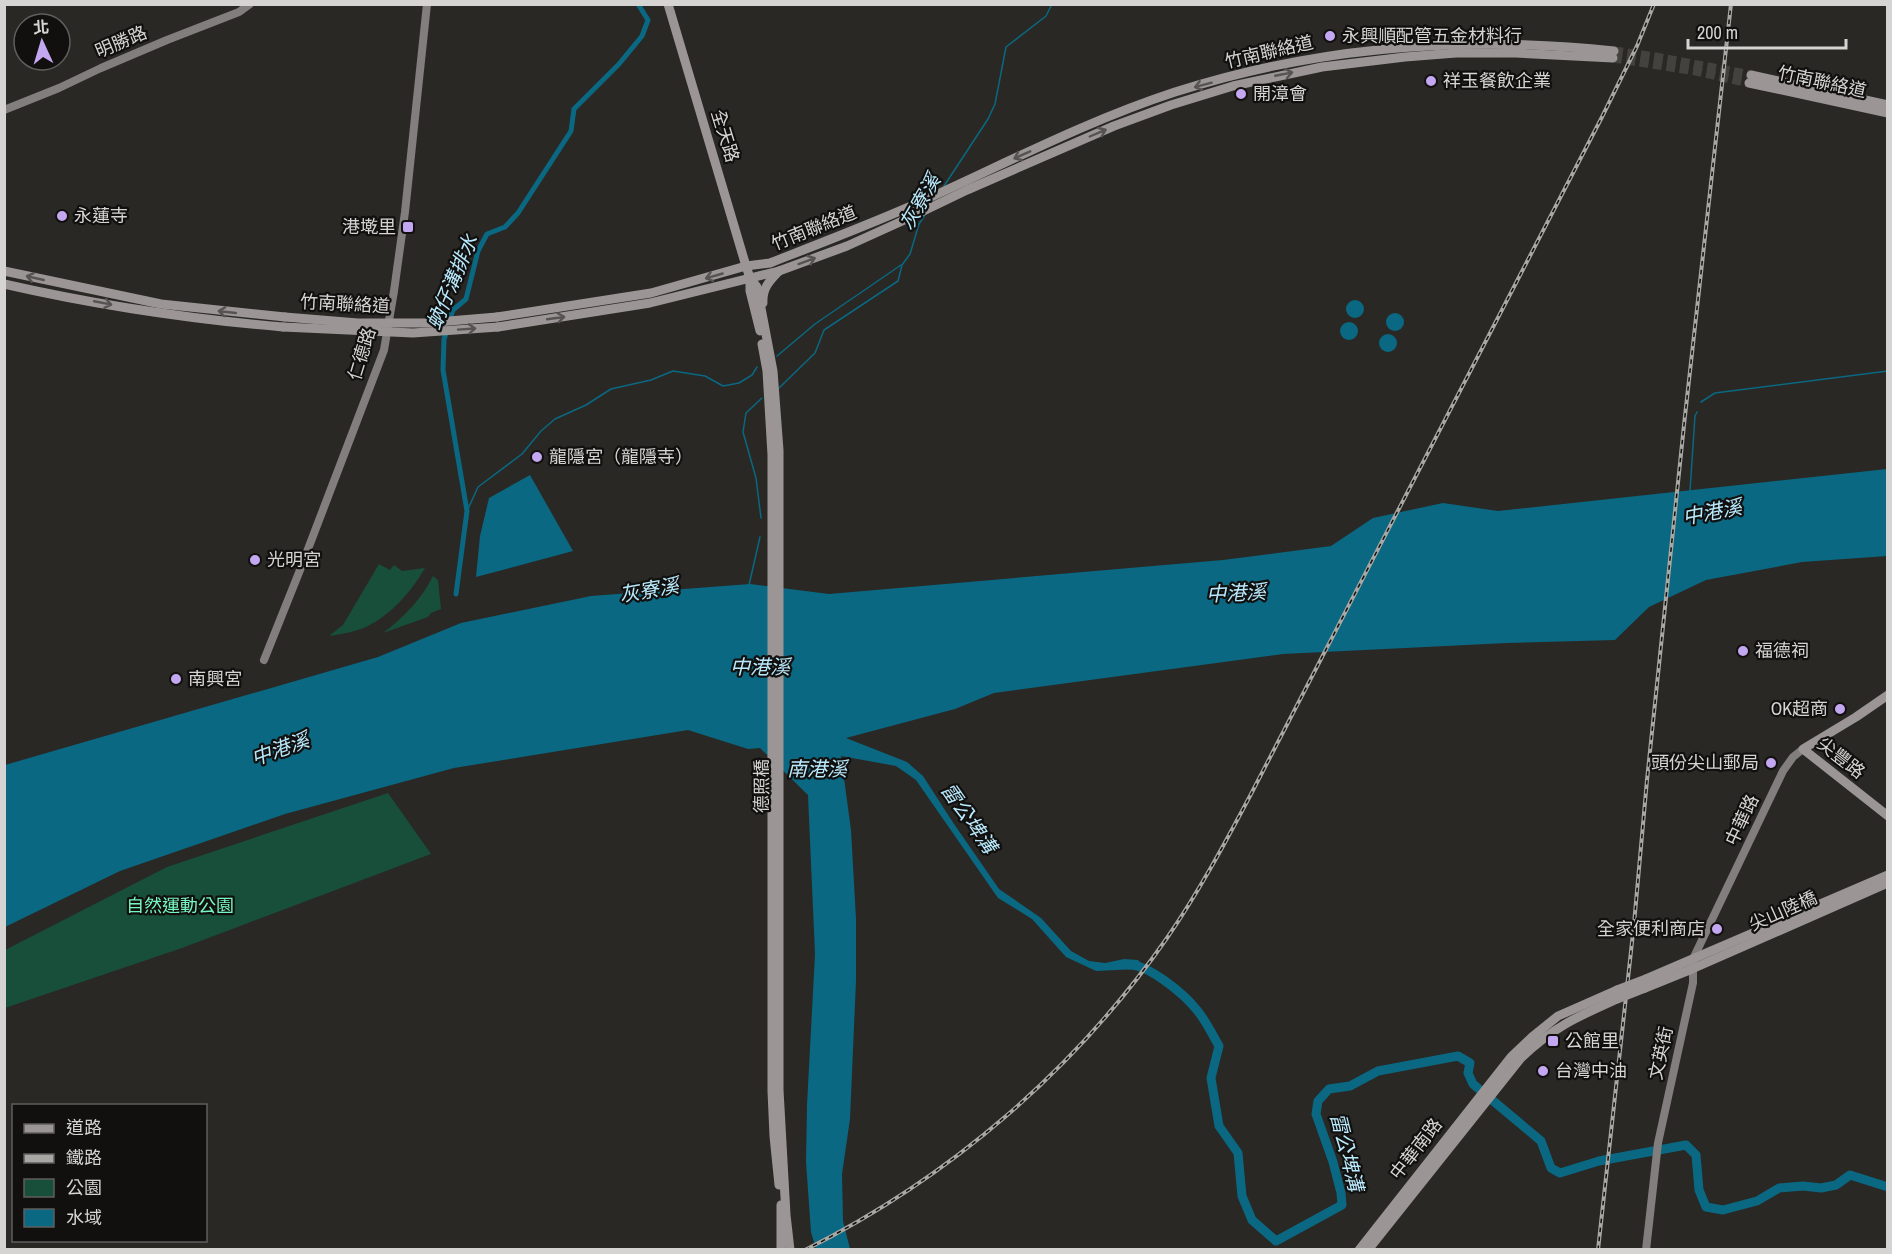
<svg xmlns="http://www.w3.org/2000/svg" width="1892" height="1254" font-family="'Archivo Narrow','Noto Sans TC',sans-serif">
<rect width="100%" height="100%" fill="#292824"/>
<g fill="#174f3a">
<path d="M379,564L390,570L394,565L402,571L425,568C411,592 391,615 366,627C355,632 341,634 329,636L343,625Z"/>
<path d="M433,576L438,580L441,609L431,613L428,617L383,633C404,617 421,600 433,576Z"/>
<polygon points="388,793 431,854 182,948 5,1008 5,950 167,867"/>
</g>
<g fill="#0a6882">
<circle cx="1355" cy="309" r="9"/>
<circle cx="1395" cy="322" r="9"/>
<circle cx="1349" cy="331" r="9"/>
<circle cx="1388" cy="343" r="9"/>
<polygon points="1887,469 1887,556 1802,562 1706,580 1649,607 1615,640 1507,643 1283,654 994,693 955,709 846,738 907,762 923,776 954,824 999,889 1041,918 1071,951 1089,961 1105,963 1124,959 1138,960 1143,965 1138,969 1096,971 1066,957 1032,919 998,898 916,780 896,766 841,756 851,830 856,919 856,981 850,1119 842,1174 843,1221 850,1249 816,1249 811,1232 806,1162 807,1105 815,954 808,795 760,748 748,749 688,730 454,768 285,814 120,871 5,927 5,765 378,657 461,623 591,596 750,584 829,594 1223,560 1331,546 1373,518 1443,503 1498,511"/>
<polygon points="530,475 573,551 476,577 480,536 489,498"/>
</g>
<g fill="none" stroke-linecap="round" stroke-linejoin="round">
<g stroke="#0a6882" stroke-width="1.5">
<polyline points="944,186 988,119 995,104 1006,47 1046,16 1052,4"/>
<polyline points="777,356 815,324 901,265"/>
<polyline points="779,388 815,353 824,330 898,281 902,265 910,254 919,224 925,215"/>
<polyline points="1701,402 1715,393 1888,371"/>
<polyline points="1690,491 1695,416 1697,412"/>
<polyline points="467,511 478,487 522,454 541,431 555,419 586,405 611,389 651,380 673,371 705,376 723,386 739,383 752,375 757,367"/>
<polyline points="761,518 756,478 743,432 746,413 762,398"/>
<polyline points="749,585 760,537"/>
</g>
<g stroke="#0a6882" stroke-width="5">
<polyline points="449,322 453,310 466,299 478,251 487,234 505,227 518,213 571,131 574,109 619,64 642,36 648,20 638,4"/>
<polyline points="447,331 444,339 443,370 467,511 456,594"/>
</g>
<path stroke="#0a6882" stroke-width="9" d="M1129,965C1148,964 1184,994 1196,1009C1205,1019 1212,1034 1219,1046L1211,1078L1219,1126L1238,1153L1242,1196L1252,1220L1276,1241L1342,1205L1341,1193L1333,1162L1316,1114L1318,1101L1329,1089L1350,1086L1378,1071L1458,1056L1470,1063L1468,1073L1473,1084L1541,1141L1551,1168L1560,1173L1599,1161L1686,1145L1696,1155L1699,1190L1706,1207L1723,1210L1757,1201L1779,1188L1803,1186L1821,1188L1836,1185L1850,1175L1888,1187"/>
<g stroke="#43423e" stroke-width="9" stroke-dasharray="9 4.5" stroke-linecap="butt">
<polyline points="1614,51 1656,57 1751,75"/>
<polyline points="1613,58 1696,71 1749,83"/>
</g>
<g stroke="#827e7e" stroke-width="8">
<polyline points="4,110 59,88 101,68 167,40 239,12 250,4"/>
<polyline points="264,660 300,570 384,350 394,291 405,212 427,4"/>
<polyline points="1646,1250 1658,1143 1693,983 1693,959 1783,771 1793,757 1803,749"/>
</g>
<g stroke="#9b9695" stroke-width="9">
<polyline points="668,4 746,266 750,278 757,287 773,371 779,450 779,1090 786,1215 790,1250"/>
<polyline points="1751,75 1888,105"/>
<polyline points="1749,83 1888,113"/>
<polyline points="4,271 161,304 285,317"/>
<polyline points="750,278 750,291 760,331"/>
<path d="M4,284C96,305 189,319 283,327"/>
<path d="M763,303C762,289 769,281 779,271"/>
<path d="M497,317L651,293L746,266L770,263C816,245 863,227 909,207C997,168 1083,122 1175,92C1319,46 1465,35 1614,51"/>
<polyline points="498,327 650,303 779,271 847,246 911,217 967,190 1114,126 1171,105 1233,86 1322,67 1405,57 1456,53 1515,53 1613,58"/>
<polyline points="762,344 767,371 772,455 772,1091 774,1136 779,1185"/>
<polyline points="1888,695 1856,717 1803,749 1888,816"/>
<polyline points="1646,979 1888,875"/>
<polyline points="1645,988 1692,969 1888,883"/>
<polyline points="781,1205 781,1250"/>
<polyline points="1359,1250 1511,1057 1532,1037 1558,1016 1617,990"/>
<path d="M1368,1250L1521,1058C1553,1027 1577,1017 1617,999"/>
</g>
<defs>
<g id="rail">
<path d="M805,1250C949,1178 1075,1070 1167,938C1198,893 1224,845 1250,796L1602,117L1637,46L1654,4"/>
<polyline points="1598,1250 1634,924 1647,780 1684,425 1731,4"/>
</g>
</defs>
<use href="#rail" stroke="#a8a7a4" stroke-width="4"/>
<use href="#rail" stroke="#11100f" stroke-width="1.5" stroke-dasharray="4.5" stroke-linecap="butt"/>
<g stroke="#9b9695" stroke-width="9">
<polyline points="285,317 358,323 425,323 497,317"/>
<polyline points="283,327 413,333 498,327"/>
<polyline points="1617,990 1646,979"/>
<polyline points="1617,999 1645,988"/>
</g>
</g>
<defs><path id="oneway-shaft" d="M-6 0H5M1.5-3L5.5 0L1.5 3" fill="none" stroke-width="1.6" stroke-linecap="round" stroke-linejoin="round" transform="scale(1.5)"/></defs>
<g stroke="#565352">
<use href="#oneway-shaft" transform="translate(1284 74) rotate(-11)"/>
<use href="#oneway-shaft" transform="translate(1203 85) rotate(165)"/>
<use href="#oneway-shaft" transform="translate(1098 133) rotate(-23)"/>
<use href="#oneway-shaft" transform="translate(1022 155) rotate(156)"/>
<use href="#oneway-shaft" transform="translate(807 261) rotate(-20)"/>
<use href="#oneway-shaft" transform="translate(714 276) rotate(164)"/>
<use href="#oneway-shaft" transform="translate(35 278) rotate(-167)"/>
<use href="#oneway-shaft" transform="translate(103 303) rotate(11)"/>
<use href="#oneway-shaft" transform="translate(227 312) rotate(-174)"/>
<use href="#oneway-shaft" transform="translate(556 318) rotate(-8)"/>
<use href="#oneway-shaft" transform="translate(467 329) rotate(-4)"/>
</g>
<g fill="#c4a7f1" stroke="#11100f" stroke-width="2">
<circle cx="1330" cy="36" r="6"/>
<circle cx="1431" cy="81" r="6"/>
<circle cx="1241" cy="94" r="6"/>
<circle cx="62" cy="216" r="6"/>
<rect x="402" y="221" width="12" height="12" rx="3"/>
<circle cx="537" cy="457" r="6"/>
<circle cx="255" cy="560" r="6"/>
<circle cx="1743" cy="651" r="6"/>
<circle cx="176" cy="679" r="6"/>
<circle cx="1840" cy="709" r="6"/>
<circle cx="1771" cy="763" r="6"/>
<circle cx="1717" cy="929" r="6"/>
<rect x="1547" y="1035" width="12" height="12" rx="3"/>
<circle cx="1543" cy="1071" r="6"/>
</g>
<g text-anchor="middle" stroke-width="4.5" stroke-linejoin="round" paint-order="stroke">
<g font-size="18" fill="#d5d4d2" stroke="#11100f" text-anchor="start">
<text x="1342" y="42">永興順配管五金材料行</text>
<text x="1443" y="87">祥玉餐飲企業</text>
<text x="1253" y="100">開漳會</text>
<text x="74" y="222">永蓮寺</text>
<text x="396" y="233" text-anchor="end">港墘里</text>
<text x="549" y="463">龍隱宮（龍隱寺）</text>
<text x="267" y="566">光明宮</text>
<text x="1755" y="657">福德祠</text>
<text x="188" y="685">南興宮</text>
<text x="1828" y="715" text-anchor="end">OK超商</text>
<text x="1759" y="769" text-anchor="end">頭份尖山郵局</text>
<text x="1705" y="935" text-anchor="end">全家便利商店</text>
<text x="1565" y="1047">公館里</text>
<text x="1555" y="1077">台灣中油</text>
</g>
<g font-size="18" fill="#d5d4d2" stroke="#11100f">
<text transform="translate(121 42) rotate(-23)" y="6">明勝路</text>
<text transform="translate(1269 52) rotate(-13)" y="6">竹南聯絡道</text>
<text transform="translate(1822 82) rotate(12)" y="6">竹南聯絡道</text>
<text transform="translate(725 136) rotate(73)" y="6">全天路</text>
<text transform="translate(814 228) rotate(-22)" y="6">竹南聯絡道</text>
<text transform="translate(345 304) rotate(3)" y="6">竹南聯絡道</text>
<text transform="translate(362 354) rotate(-73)" y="6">仁德路</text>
<text transform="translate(1841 758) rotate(38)" y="6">尖豐路</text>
<text transform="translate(762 786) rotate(-90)" y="6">德照橋</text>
<text transform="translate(1742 820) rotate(-65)" y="6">中華路</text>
<text transform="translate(1783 911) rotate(-24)" y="6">尖山陸橋</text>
<text transform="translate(1661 1053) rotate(-78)" y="6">文英街</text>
<text transform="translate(1416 1149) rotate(-52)" y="6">中華南路</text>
</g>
<g font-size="18" fill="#76f7c1" stroke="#11100f">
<text x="180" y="912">自然運動公園</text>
</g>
<g font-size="20" font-style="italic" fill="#b9e9fc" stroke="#11100f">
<text transform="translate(920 202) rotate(-60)" y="7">灰寮溪</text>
<text transform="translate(452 282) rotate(-67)" y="7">蚋仔溝排水</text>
<text transform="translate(1712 512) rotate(-11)" y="7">中港溪</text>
<text transform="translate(649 590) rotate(-10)" y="7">灰寮溪</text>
<text transform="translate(1236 593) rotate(-3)" y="7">中港溪</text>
<text x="760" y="674">中港溪</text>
<text transform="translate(280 749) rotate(-20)" y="7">中港溪</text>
<text x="817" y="776">南港溪</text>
<text transform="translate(969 818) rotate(55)" y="7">雷公埤溝</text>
<text transform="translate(1347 1152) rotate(76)" y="7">雷公埤溝</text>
</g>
</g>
<rect width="1892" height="1254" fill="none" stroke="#d5d4d2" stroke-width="12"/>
<rect x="12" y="1104" width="195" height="138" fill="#11100f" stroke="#5f5e5d" stroke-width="1.5"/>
<rect x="24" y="1124" width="30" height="9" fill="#9b9695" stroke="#5f5e5d" stroke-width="1.5"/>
<text x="66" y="1134" font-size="18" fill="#d5d4d2">道路</text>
<rect x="24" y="1154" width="30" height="9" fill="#a8a7a4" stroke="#5f5e5d" stroke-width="1.5"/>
<text x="66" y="1164" font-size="18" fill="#d5d4d2">鐵路</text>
<rect x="24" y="1179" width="30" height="18" fill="#174f3a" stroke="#5f5e5d" stroke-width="1.5"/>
<text x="66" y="1194" font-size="18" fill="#d5d4d2">公園</text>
<rect x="24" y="1209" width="30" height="18" fill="#0a6882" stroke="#5f5e5d" stroke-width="1.5"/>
<text x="66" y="1224" font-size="18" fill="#d5d4d2">水域</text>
<g transform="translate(42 42) rotate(356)"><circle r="28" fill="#11100f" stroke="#5f5e5d" stroke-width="1.5"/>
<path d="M0-4.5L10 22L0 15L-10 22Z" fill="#c4a7f1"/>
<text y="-9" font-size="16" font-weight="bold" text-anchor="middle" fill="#d5d4d2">北</text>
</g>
<path d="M1688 39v9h158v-9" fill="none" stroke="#d5d4d2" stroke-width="3"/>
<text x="1697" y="39" font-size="18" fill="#d5d4d2" stroke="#11100f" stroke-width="4.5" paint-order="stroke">200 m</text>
</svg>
